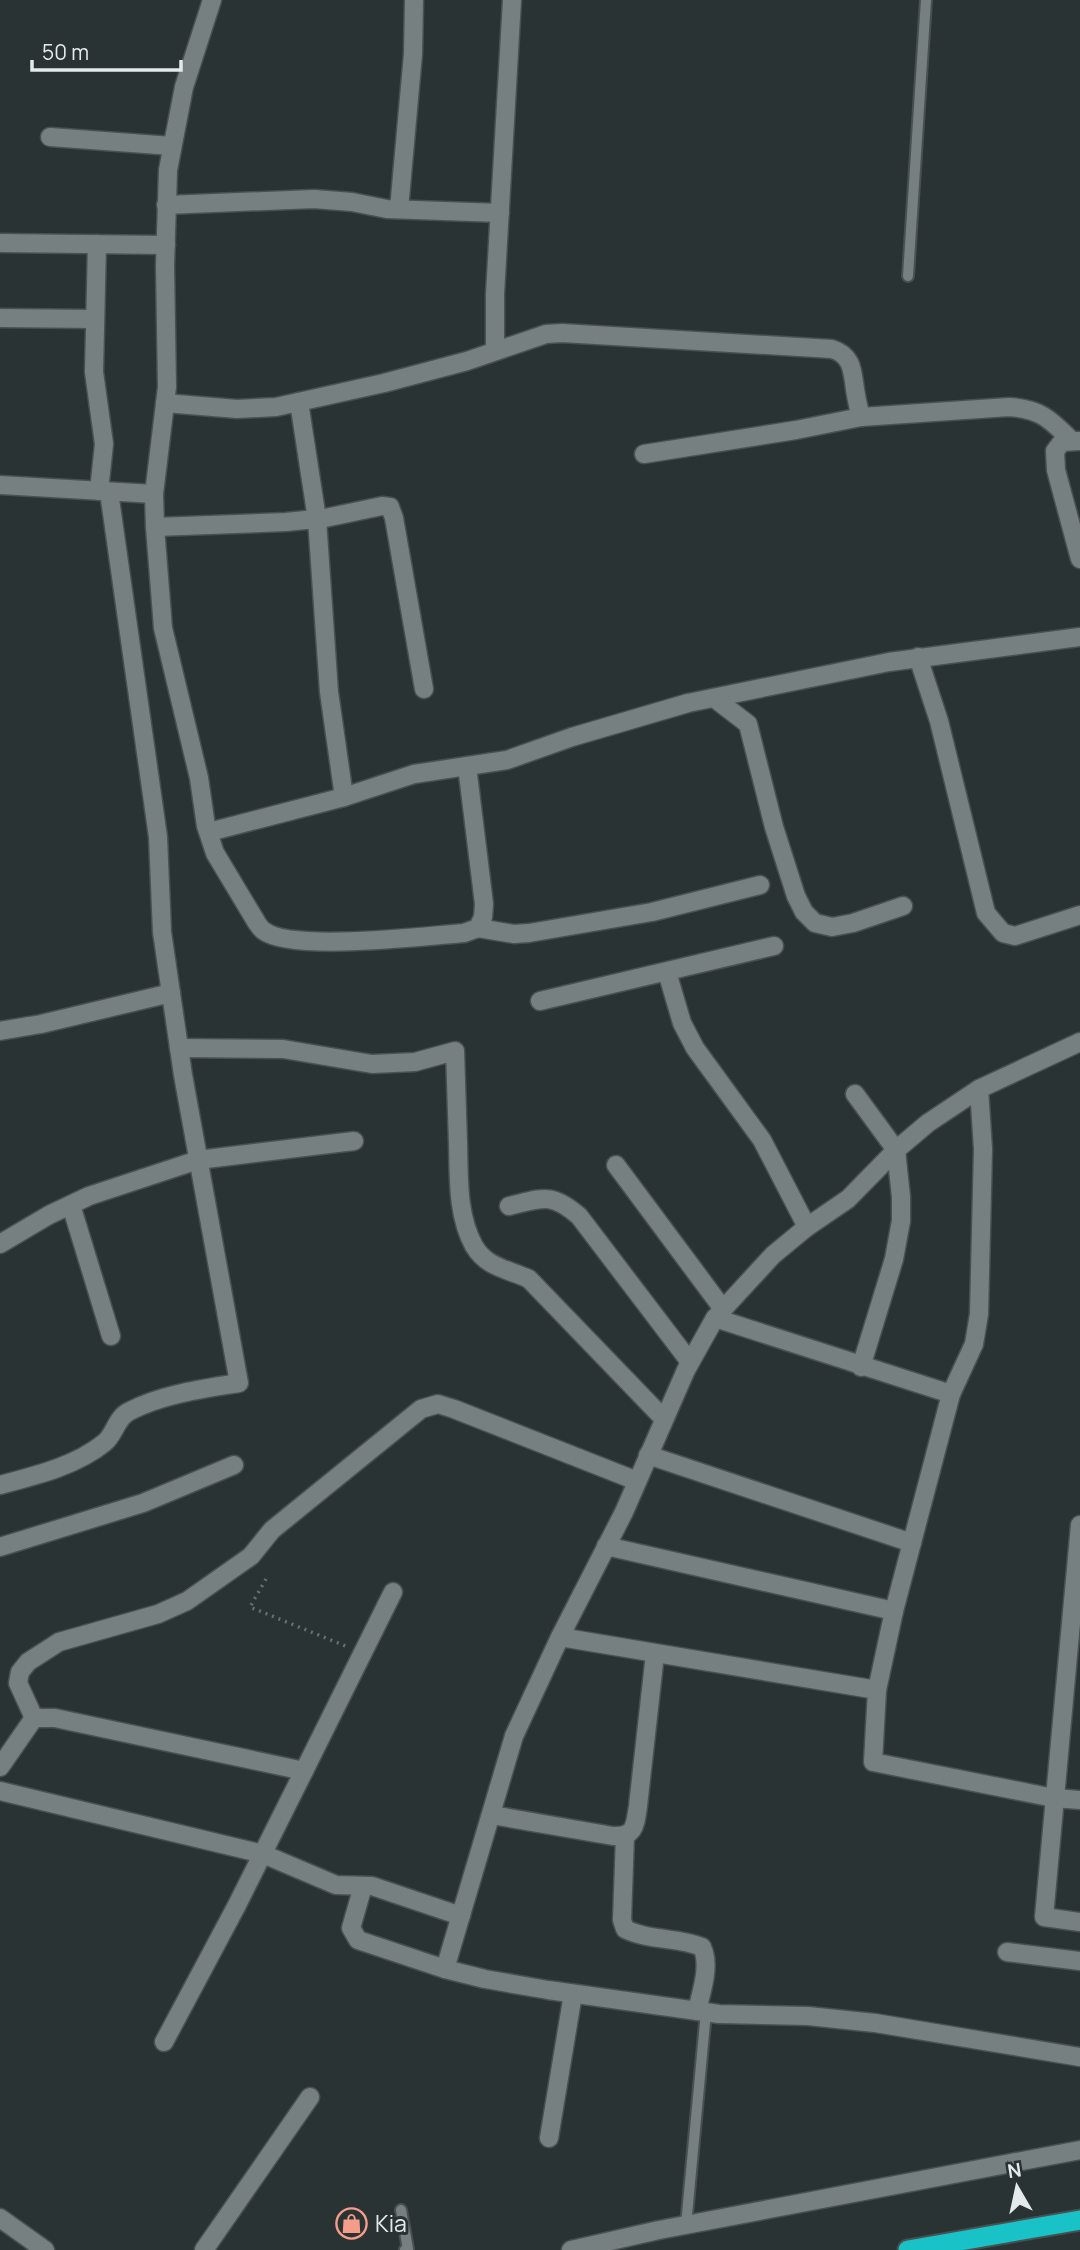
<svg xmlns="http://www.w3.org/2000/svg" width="1080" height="2250" font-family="Manrope,sans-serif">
<rect width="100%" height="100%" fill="#2a3333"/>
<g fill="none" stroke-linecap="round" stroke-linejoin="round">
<defs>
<g id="service">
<polyline points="908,276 926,0"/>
<polyline points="401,2210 408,2249 405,2250"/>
<polyline points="686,2225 706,2012"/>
</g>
<g id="minor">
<path d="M212,0L184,87L168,170L165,266L167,387L154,494L155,527L163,628L199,778L206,826L215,853L257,923C259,926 261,929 264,931C292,952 425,936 464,933L478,928L483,917L484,904L467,766"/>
<polyline points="50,137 172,146"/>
<polyline points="166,205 314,199 352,202 387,209 500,213"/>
<polyline points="399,209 413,54 414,0"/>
<polyline points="0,243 166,245"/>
<polyline points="97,244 94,372 104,444 99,491"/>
<polyline points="0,318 95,319"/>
<polyline points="495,351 495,294 512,0"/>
<polyline points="299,402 317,519 329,692 344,797"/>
<path d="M165,403L237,409L276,407L384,383L467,361L546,334L562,333L832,349C855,356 852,375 856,395C857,402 859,409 861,417"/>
<polyline points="1079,441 1062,442 1055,451 1056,470 1080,559"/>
<path d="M644,454L796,430L861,417L1009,407C1040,409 1050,419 1071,440"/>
<polyline points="0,485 154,494"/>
<polyline points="155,527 286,522 325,518 382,506 390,507 394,518 424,689"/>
<polyline points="918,657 939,721 986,913 1003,933 1015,936 1080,915"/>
<polyline points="714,698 748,724 774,827 796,896 804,912 815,923 832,927 853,923 903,906"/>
<polyline points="209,832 344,797 414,774 507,760 572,737 688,703 889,662 1080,637"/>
<polyline points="478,928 514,934 529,933 652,912 760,885"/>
<polyline points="667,972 682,1023 695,1048 762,1140 807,1227"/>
<polyline points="540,1001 774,946"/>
<polyline points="0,1031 41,1024 171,993"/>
<path d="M179,1048L283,1049L372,1064L415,1062L455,1051C456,1082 457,1113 458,1144C459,1178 457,1215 474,1246C487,1268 508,1269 529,1279L664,1419"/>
<polyline points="855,1094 896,1150 901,1197 901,1221 894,1259 861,1367"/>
<polyline points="616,1165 723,1309"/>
<polyline points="71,1205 111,1336"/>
<path d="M509,1206C543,1198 551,1192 579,1216L690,1362"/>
<polyline points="0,1244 49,1215 89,1196 198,1160 354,1141"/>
<polyline points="715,1318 951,1394 894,1611"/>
<polyline points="951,1394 974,1344 979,1314 983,1149 979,1089"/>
<polyline points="648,1455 912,1543"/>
<path d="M0,1485C34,1476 76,1466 104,1443C115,1435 116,1417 130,1411C163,1394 203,1389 239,1383L183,1075L162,932L158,837L109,492"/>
<polyline points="1080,1525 1044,1917 1080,1922"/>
<polyline points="0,1547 143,1503 234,1465"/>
<polyline points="560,1637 877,1690 894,1611 606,1546"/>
<polyline points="877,1690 873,1762 1054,1798 1080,1800"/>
<polyline points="34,1718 18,1683 20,1672 28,1662 59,1642 158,1614 187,1601 251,1556 272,1530 421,1409 438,1404 454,1409 637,1481"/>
<polyline points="0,1767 34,1718 55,1718 304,1771 237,1905 164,2042"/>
<polyline points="304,1771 393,1592"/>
<polyline points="0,1791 263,1854 336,1885 372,1886 461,1916"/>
<path d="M492,1815L613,1836C635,1837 635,1826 638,1806L655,1654"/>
<path d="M625,1836L622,1920L625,1929C649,1941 678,1937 702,1947C711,1966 701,1992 697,2011"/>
<polyline points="363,1886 351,1928 358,1940 445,1969 485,1979 548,1990 719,2014 808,2016 875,2023 1080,2057"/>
<polyline points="1007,1952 1080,1961"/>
<polyline points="445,1969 514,1736 560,1637 624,1512 686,1370 715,1318 773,1255 807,1227 848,1199 896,1150 928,1123 979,1089 1080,1042"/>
<polyline points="549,2138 573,1994"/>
<polyline points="204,2250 310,2097"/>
<polyline points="571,2250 659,2230 1080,2150"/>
</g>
<polyline id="tertiary" points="0,2218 45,2250"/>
<polyline id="trunk" points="908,2250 1080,2220"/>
</defs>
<use href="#service" stroke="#495050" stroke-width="14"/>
<use href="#minor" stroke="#495050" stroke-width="21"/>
<use href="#tertiary" stroke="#495050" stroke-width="21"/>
<use href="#trunk" stroke="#495050" stroke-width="23"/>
<polyline stroke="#687070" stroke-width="3.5" stroke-dasharray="2 5" stroke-linecap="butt" points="266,1579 250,1607 348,1647"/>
<use href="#service" stroke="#768081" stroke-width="10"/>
<use href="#minor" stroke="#768081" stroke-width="18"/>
<use href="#tertiary" stroke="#768081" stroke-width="18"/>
<use href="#trunk" stroke="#19c2c6" stroke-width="19"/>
</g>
<defs>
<symbol id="shop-ring" viewBox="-11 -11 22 22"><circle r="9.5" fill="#2a3333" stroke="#f49d8b" stroke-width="1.5"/><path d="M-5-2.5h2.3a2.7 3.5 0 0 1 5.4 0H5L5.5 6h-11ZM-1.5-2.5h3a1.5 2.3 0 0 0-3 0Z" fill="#f49d8b"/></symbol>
</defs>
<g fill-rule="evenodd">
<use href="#shop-ring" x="334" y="2206" width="35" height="35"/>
</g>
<g text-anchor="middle" stroke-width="6" stroke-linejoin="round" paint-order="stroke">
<g font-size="23" fill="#e4eaea" stroke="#2a3333" text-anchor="start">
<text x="375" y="2232">Kia</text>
</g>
</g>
<g transform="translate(1017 2187) rotate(351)" stroke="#2a3333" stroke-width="5" paint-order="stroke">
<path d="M0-5L12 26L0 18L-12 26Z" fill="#e4eaea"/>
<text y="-10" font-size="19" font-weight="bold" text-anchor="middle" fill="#e4eaea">N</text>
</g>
<path d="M32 60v10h149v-10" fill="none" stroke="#e4eaea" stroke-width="3.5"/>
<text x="42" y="60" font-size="21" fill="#e4eaea" stroke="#2a3333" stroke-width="5" paint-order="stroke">50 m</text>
</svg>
